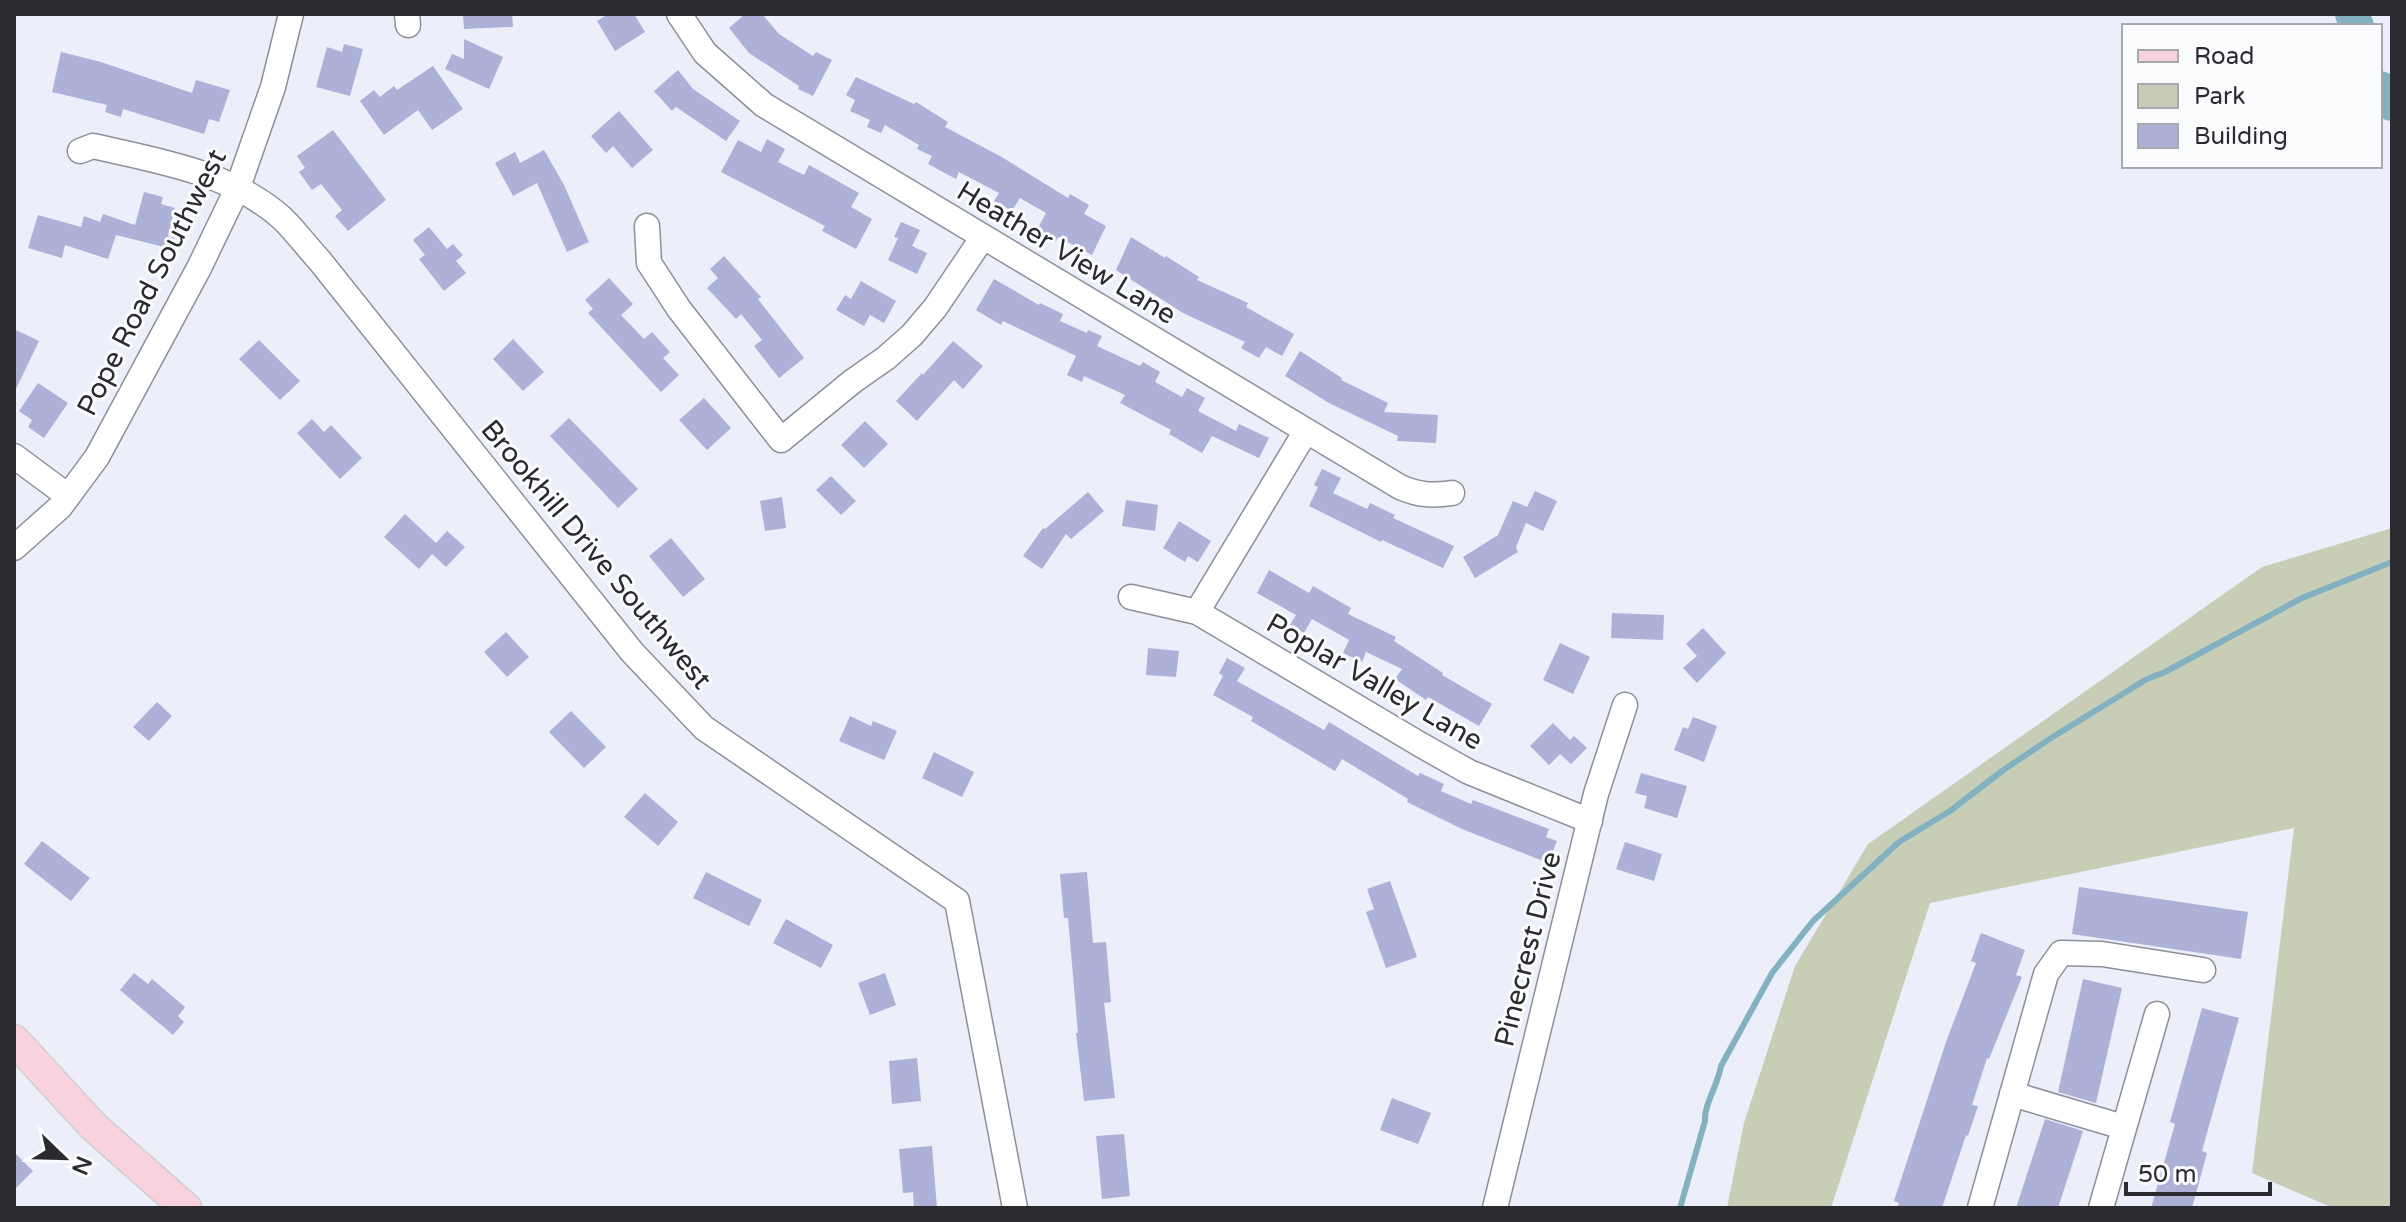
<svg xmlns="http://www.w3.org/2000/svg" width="2406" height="1222" font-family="'Varela Round',sans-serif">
<rect width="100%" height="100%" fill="#eceefa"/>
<polygon fill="#c8ceb5" points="2392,528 2392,1208 2333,1208 2252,1173 2294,828 1930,903 1831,1208 1727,1208 1744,1123 1795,966 1868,844 2262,567"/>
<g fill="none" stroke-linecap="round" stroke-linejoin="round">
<path stroke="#82b1c1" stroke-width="6" d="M1680,1208L1705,1121C1704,1104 1718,1085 1721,1066L1772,973L1813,921L1899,842L1950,811L2002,771L2051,738L2147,679L2165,672L2302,598L2392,562"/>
<g stroke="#82b1c1" stroke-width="34">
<polyline points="2352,14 2357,26"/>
<polyline points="2380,88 2392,104"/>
</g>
</g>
<g fill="#adb1d7">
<polygon points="463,14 512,14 513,27 464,29"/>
<polygon points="608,14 634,14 645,32 615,51 597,21"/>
<polygon points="745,14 762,14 779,34 813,56 816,52 832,60 813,96 798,89 799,86 749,53 729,28"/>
<polygon points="464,39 503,57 489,89 445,69 452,54 464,59"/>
<polygon points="344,44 363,49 350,96 316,87 327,47 342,52"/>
<polygon points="61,52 101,62 192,93 196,80 230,90 219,122 209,119 204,134 123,109 121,117 105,112 107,105 52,92"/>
<polygon points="433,66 463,109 432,130 418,110 384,135 360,101 374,90 380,97 394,86 397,90"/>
<polygon points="678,70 693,89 740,121 726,141 676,107 672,111 654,91"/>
<polygon points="856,77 914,104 916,102 948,122 945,127 1000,156 1068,198 1070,194 1089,205 1084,214 1106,226 1092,255 1058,237 1055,242 1036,232 1046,213 1020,198 1012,211 994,201 999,193 959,172 956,179 928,164 932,156 917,149 919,145 885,125 881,133 867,127 870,120 850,111 855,100 846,95"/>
<polygon points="619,111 653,150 632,168 613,146 606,153 591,136"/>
<polygon points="333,130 386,200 348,231 335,216 342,210 321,184 312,190 299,172 305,168 297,156"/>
<polygon points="767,139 785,149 778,162 804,175 809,165 859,193 851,207 872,219 856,249 822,231 825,226 721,172 738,140 761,152"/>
<polygon points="544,150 564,185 589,242 567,252 537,183 513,196 495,163 515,152 520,163"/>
<polygon points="144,192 163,197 161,204 175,208 168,236 175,238 172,249 116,235 108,259 65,245 62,258 28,248 38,215 81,227 84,216 100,222 103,214 135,225"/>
<polygon points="901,222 920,230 912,246 927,253 917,274 888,260 898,238 894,237"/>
<polygon points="429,227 447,249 453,244 463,255 456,261 466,273 444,291 419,259 425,255 413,240"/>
<polygon points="1131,237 1165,258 1166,256 1199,277 1197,280 1248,303 1246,307 1294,334 1282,356 1266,347 1259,358 1241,348 1245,342 1183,313 1116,270"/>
<polygon points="724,256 761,297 758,299 804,358 779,378 754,346 762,340 741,314 736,319 707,288 718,278 710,269"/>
<polygon points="609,278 633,304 621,315 644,339 652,332 670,352 663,358 679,375 661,392 588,313 593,309 585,300"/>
<polygon points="994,279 1039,305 1040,303 1063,314 1060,321 1087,333 1088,330 1102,336 1097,346 1140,366 1143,362 1160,372 1155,382 1182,397 1187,388 1205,398 1198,411 1236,431 1239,424 1269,438 1259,458 1212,436 1202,453 1169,434 1171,430 1120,403 1125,395 1084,376 1082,382 1067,375 1076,356 1003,321 1001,325 976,310"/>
<polygon points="861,281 896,301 884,323 870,315 864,326 836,310 845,295 851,299"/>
<polygon points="14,329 39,341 14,393"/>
<polygon points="513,339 544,372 523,391 493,359"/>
<polygon points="259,340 300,381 280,400 239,359"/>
<polygon points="953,341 983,366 963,389 954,380 917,421 896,401 922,373 923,375"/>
<polygon points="1300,351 1342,378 1341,380 1388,403 1384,412 1438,415 1436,443 1397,441 1398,436 1329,403 1285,376"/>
<polygon points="38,383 68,403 44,438 28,427 32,420 19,411"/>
<polygon points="704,398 731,428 707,450 679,420"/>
<polygon points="569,418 638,489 618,508 550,436"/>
<polygon points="312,419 324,432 331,425 362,458 340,479 297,433"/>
<polygon points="865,421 888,444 864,468 841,445"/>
<polygon points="1322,469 1341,478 1333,493 1367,509 1370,503 1395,515 1393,518 1454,546 1443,568 1382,540 1381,542 1309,506 1318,487 1314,485"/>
<polygon points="831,476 856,501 841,515 816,490"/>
<polygon points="1535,491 1557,501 1543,531 1526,523 1516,547 1518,552 1475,578 1463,557 1498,535 1513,501 1527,507"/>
<polygon points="1088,492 1104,511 1071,539 1066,534 1042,569 1023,556 1043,528 1045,529"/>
<polygon points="782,497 786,528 765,531 760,501"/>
<polygon points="1126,500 1158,505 1155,531 1122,526"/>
<polygon points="405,514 436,543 447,531 465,547 446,567 432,554 419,569 384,537"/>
<polygon points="1179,521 1211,541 1198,562 1188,556 1185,562 1163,548"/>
<polygon points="671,538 705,579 683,597 649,556"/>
<polygon points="1269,570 1309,593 1313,586 1351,608 1348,614 1396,637 1394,641 1443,673 1442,675 1492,704 1479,726 1428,697 1426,700 1395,679 1402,669 1366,652 1362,662 1343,653 1349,640 1312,619 1304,633 1290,625 1296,615 1257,593"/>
<polygon points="1612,613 1664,615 1663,640 1611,638"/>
<polygon points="1703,628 1726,653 1697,683 1683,668 1697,656 1686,644"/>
<polygon points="506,632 529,657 507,677 484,652"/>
<polygon points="1560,643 1590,657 1573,694 1543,680"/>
<polygon points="1148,648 1179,651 1176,677 1146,675"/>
<polygon points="1227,658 1245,668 1237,681 1324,730 1329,722 1418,776 1420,773 1444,784 1441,791 1471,804 1473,800 1549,829 1546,837 1557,841 1548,863 1462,829 1407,802 1408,799 1342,759 1335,771 1251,721 1253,717 1213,695 1223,676 1219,673"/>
<polygon points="157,702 172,716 149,741 133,727"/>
<polygon points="571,711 606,747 584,768 549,732"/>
<polygon points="850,716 871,726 873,721 897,731 884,760 839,741"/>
<polygon points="1693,717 1717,726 1704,762 1674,750 1683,727 1688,729"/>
<polygon points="1553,723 1570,740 1574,736 1587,748 1571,764 1560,754 1549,765 1530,746"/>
<polygon points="934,752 974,772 962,797 922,778"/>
<polygon points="1641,773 1687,786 1677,818 1644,808 1647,796 1635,793"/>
<polygon points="645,793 678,822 658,846 624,817"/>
<polygon points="42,841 90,878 71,901 24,864"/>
<polygon points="1625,842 1662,854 1654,881 1616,869"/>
<polygon points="706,872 762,900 749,926 693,898"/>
<polygon points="1087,872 1093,943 1106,942 1111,1002 1104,1003 1115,1098 1084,1101 1076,1033 1078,1033 1068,918 1064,918 1060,874"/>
<polygon points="1390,881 1417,957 1386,968 1366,912 1374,909 1367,889"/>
<polygon points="2079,887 2248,912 2241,959 2072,934"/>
<polygon points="786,919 833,945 821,968 773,943"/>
<polygon points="1981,933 2025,950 2016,975 2022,977 1989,1059 1987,1058 1972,1105 1978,1106 1968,1136 1966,1135 1942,1208 1897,1208 1899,1203 1894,1201 1946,1042 1976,963 1971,961"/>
<polygon points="134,973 148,984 152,979 185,1007 178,1016 184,1022 173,1035 120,990"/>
<polygon points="885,973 896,1005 870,1015 858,983"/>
<polygon points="2083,979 2122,988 2096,1103 2058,1092"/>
<polygon points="2202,1008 2239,1018 2202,1151 2207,1153 2192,1208 2151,1208 2175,1124 2170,1122"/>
<polygon points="917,1058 921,1101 892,1104 889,1061"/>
<polygon points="1392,1098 1431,1113 1418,1144 1380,1130"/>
<polygon points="2045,1119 2083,1131 2058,1208 2016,1208"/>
<polygon points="1124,1134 1130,1196 1102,1199 1096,1136"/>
<polygon points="932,1146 937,1208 914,1208 913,1192 903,1193 899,1149"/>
<polygon points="14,1152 33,1171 14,1190"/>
</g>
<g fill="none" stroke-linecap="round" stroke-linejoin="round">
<defs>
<g id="minor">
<polyline points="407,14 408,25"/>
<path d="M679,14L705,53L764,105L1400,487C1418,495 1432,496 1452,493"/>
<path d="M80,151L93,146C158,161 231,172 283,219C296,232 308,248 320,261L632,652L704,728L957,901L1015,1208"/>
<polyline points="647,226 649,263 679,309 781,440 853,381 886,358 912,335 935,308 983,237"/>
<polyline points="14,456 68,496"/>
<polyline points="14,548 60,507 97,457 199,268 238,187 273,87 291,14"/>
<polyline points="1131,597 1197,612 1421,745 1469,772 1590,821"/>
<polyline points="1197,612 1306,431"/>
<polyline points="2012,1094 2123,1127"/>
<polyline points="1495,1208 1596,794 1625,705"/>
<polyline points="1980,1208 2046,974 2061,953 2102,954 2203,970"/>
<polyline points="2101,1208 2157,1014"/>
</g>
<polyline id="major" points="14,1040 94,1127 186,1208"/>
</defs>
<use href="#minor" stroke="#8d8f9a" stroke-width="27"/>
<use href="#major" stroke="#d0d0d1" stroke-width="33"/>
<use href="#minor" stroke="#fff" stroke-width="24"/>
<use href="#major" stroke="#f8d2dc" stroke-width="30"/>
</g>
<g text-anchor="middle" stroke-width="6" stroke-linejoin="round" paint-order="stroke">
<g font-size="28" fill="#2a2a2f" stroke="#fbfcfe">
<text transform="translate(1067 252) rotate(31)" y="10">Heather View Lane</text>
<text transform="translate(151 282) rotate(-63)" y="10">Pope Road Southwest</text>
<text transform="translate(597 554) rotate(50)" y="10">Brookhill Drive Southwest</text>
<text transform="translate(1375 681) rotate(30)" y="10">Poplar Valley Lane</text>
<text transform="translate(1527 949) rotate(-76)" y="10">Pinecrest Drive</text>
</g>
</g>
<rect width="2406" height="1222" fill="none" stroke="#2a2a2f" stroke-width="32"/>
<rect x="2122" y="24" width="260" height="144" fill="#fbfcfe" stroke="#a7a8ab" stroke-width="2"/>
<rect x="2138" y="50" width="40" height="12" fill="#f8d2dc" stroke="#a7a8ab" stroke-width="2"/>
<text x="2194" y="64" font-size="24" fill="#2a2a2f">Road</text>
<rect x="2138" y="84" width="40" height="24" fill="#c8ceb5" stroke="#a7a8ab" stroke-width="2"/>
<text x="2194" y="104" font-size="24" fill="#2a2a2f">Park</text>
<rect x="2138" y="124" width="40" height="24" fill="#adb1d7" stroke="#a7a8ab" stroke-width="2"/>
<text x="2194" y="144" font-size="24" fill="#2a2a2f">Building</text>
<g transform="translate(64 1158) rotate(113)" stroke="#fbfcfe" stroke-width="6" paint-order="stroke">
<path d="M0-6L14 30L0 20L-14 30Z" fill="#2a2a2f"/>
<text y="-12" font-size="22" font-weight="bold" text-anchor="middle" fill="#2a2a2f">N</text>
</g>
<path d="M2126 1182v12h144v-12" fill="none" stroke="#2a2a2f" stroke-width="4"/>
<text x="2138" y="1182" font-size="24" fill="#2a2a2f" stroke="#fbfcfe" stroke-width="6" paint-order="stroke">50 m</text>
</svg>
